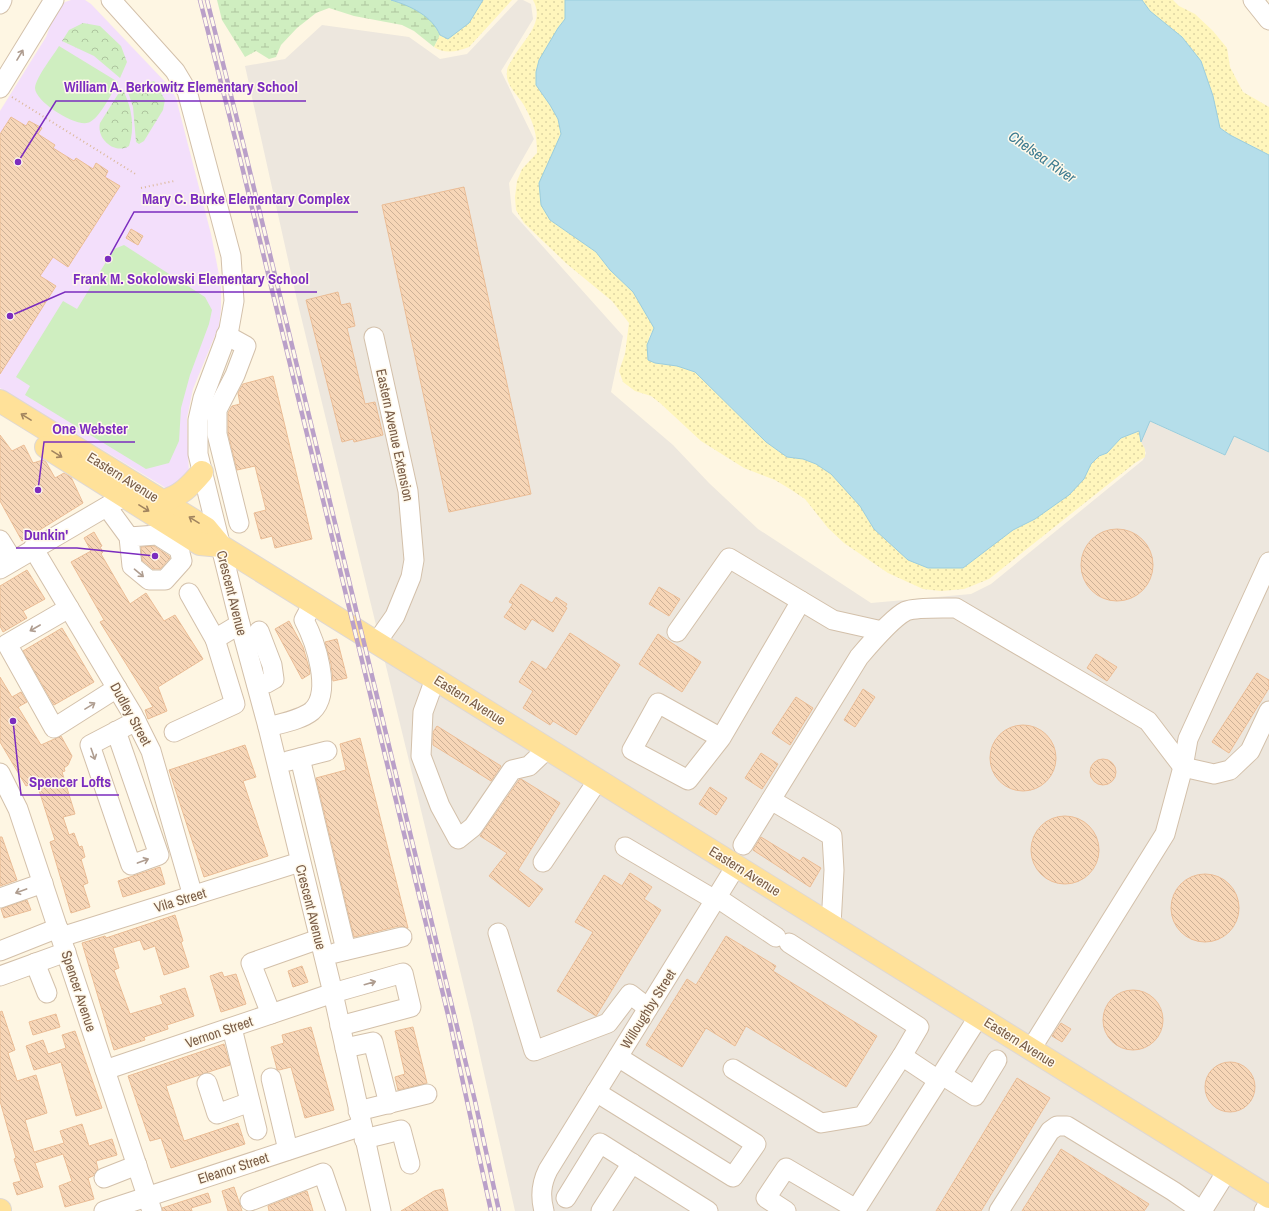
<svg xmlns="http://www.w3.org/2000/svg" width="1269" height="1211" font-family="'Archivo Narrow',sans-serif">
<defs>
<pattern id="forest-crowns" width="20" height="18" patternUnits="userSpaceOnUse"><rect width="20" height="18" fill="#cfeec0"/><path d="M2 6a3 3 0 1 1 6 0M12 15a3 3 0 1 1 6 0" fill="none" stroke="#adc49e"/></pattern>
<pattern id="wetland-marsh" width="20" height="14" patternUnits="userSpaceOnUse"><rect width="20" height="14" fill="#cfeec0"/><path d="M1 5h8M5 5V1M11 12h8M15 12V8" fill="none" stroke="#adc49e"/></pattern>
<pattern id="sand-dots" width="8" height="8" patternUnits="userSpaceOnUse"><rect width="8" height="8" fill="#fff6bc"/><path d="M2 2h.1M6 6h.1" fill="none" stroke="#ded5a3" stroke-width="1.8" stroke-linecap="round"/></pattern>
<pattern id="building-back-hatch" width="6" height="6" patternUnits="userSpaceOnUse"><rect width="6" height="6" fill="#f7d6b7"/><path d="M-1 5l2 2M0 0l6 6M5-1l2 2" fill="none" stroke="#cdb197"/></pattern>
</defs>
<rect width="100%" height="100%" fill="#fef6e3"/>
<polygon fill="#ede7de" points="518,0 523,0 531,4 533,19 501,71 534,139 509,183 512,212 623,336 611,392 673,445 709,483 758,529 871,603 971,594 991,584 1143,460 1146,453 1141,442 1149,421 1224,455 1234,436 1269,452 1269,1211 515,1211 472,1020 297,300 245,66 285,59 322,25 409,37 440,59 467,54"/>
<polygon fill="#f3dffb" points="71,0 85,0 91,4 170,87 176,98 211,234 221,285 221,309 219,326 193,389 187,418 189,476 176,487 166,488 0,388 0,111 46,37 56,11 65,2"/>
<g fill="#cfeec0">
<path d="M59,46L118,82C112,93 100,117 90,122C78,129 35,102 35,88C36,77 53,56 59,46Z"/>
<polygon points="124,245 205,297 212,310 209,324 190,375 181,408 179,441 169,463 146,469 25,395 30,386 16,377 63,301 77,309 114,249"/>
</g>
<g fill="url(#forest-crowns)">
<polygon points="83,23 100,26 121,46 127,62 120,78 94,56 62,41 69,30"/>
<polygon points="154,81 165,100 163,110 144,141 139,144 136,142 133,107 128,92 130,89"/>
<path d="M120,91L124,92C132,109 135,128 129,146C115,155 96,139 100,123Z"/>
</g>
<polygon fill="url(#wetland-marsh)" points="217,0 483,0 440,35 434,47 414,31 402,25 354,16 329,8 316,13 297,28 281,45 276,57 269,59 256,51 245,57 222,20"/>
<g fill="url(#sand-dots)">
<path d="M483,0H512L469,47C457,52 444,54 434,47L440,35L448,39L469,23Z"/>
<path d="M533,0H565V19C550,38 544,63 536,85L550,105L558,119L561,134L556,147L550,220L596,252L610,270L633,292L654,328L649,337L655,363L677,366L695,372L766,442L787,457L803,459L816,464L831,474L860,506L874,529L908,560L928,568H963L1013,530L1035,519L1084,479L1091,464L1100,456L1107,453L1121,438L1139,431L1140,440L1145,449V457L1135,463L989,579L964,589L941,591L923,589L888,573L844,543L828,528L805,499L790,489L775,480L744,468L701,441L660,403L651,396L635,391L623,382L619,371L625,354L629,323L612,301L567,264L524,223L516,210L515,197L517,181L522,169L537,153C537,135 534,124 526,109C520,96 505,87 507,71C507,67 510,63 512,60C522,41 546,23 533,0Z"/>
<polygon points="1142,0 1173,0 1179,6 1195,14 1213,31 1227,48 1230,67 1243,92 1269,107 1269,155 1230,135 1220,128 1213,96 1201,61 1182,37 1150,11"/>
</g>
<g fill="#b5deea" stroke="#9acddd">
<path d="M391,0H483L469,23L448,39L440,35C432,16 411,6 391,0Z"/>
<polygon points="565,0 1142,0 1150,11 1182,37 1201,61 1213,96 1220,128 1230,135 1269,155 1269,452 1234,436 1225,455 1150,421 1141,442 1139,431 1121,438 1107,453 1099,456 1091,464 1084,479 1069,495 1035,519 1013,530 963,568 928,568 908,560 874,529 860,506 831,474 816,464 803,459 787,457 766,442 695,372 677,366 655,363 648,360 647,345 654,328 633,292 610,270 596,252 550,220 541,205 539,183 561,134 558,119 550,105 536,85 536,72 539,60 558,28 565,19"/>
</g>
<g fill="url(#building-back-hatch)" stroke="#ebbd96">
<polygon points="11,117 26,126 29,121 42,128 38,134 55,145 53,148 74,161 76,158 93,169 96,163 108,171 105,177 120,186 68,267 53,257 40,276 56,286 0,374 0,134"/>
<polygon points="464,187 531,494 449,512 382,205"/>
<polygon points="131,229 143,236 138,245 126,238"/>
<polygon points="338,292 341,305 350,303 355,326 347,328 365,404 375,402 383,435 354,442 353,439 342,442 306,300"/>
<polygon points="273,376 312,539 275,548 272,536 261,539 254,513 266,510 255,466 237,470 228,433 228,413 232,406 240,404 238,393 243,384"/>
<polygon points="0,435 12,451 24,445 33,463 43,460 46,462 55,478 64,473 71,477 83,503 22,541 0,501"/>
<circle cx="1117" cy="565" r="36"/>
<polygon points="94,532 102,546 100,547 103,552 101,554 130,604 146,593 164,621 175,615 203,659 158,687 167,711 148,719 145,710 153,707 100,622 104,620 71,562 91,551 84,538"/>
<polygon points="154,546 169,556 170,558 160,569 153,569 142,560 141,547"/>
<polygon points="27,570 45,599 23,611 27,618 3,632 0,626 0,586"/>
<polygon points="521,584 552,603 556,597 567,604 565,607 567,608 553,632 532,619 525,630 504,617 513,604 509,602"/>
<polygon points="659,587 680,599 669,616 649,604"/>
<polygon points="289,621 303,647 309,668 310,674 302,679 275,629"/>
<polygon points="62,628 94,682 54,705 23,651"/>
<polygon points="570,633 620,665 576,735 553,721 550,725 523,708 533,691 519,682 532,661 546,670"/>
<polygon points="658,634 701,662 682,692 639,664"/>
<polygon points="337,639 347,678 333,681 331,664 325,642"/>
<polygon points="1096,654 1117,667 1107,681 1087,668"/>
<polygon points="1257,673 1269,680 1269,688 1229,753 1212,742"/>
<polygon points="0,677 12,697 21,692 27,702 18,707 41,745 61,736 72,756 68,765 64,768 65,771 62,772 75,814 63,817 69,835 74,833 79,847 82,846 85,857 81,859 88,883 83,885 90,907 71,913 50,842 55,840 36,781 26,786 0,742"/>
<polygon points="863,689 875,697 855,727 844,720"/>
<polygon points="796,697 813,708 790,745 772,733"/>
<circle cx="1023" cy="758" r="33"/>
<polygon points="437,726 501,766 491,781 433,745 433,732"/>
<polygon points="360,738 408,928 399,926 354,937 316,778 346,770 340,744"/>
<polygon points="245,745 256,777 243,781 268,856 204,877 169,770"/>
<polygon points="761,753 778,764 762,789 745,778"/>
<circle cx="1103" cy="772" r="13"/>
<polygon points="521,779 560,803 518,870 543,889 529,907 489,876 507,853 480,836 519,780"/>
<polygon points="710,787 727,798 716,815 699,804"/>
<circle cx="1065" cy="850" r="34"/>
<polygon points="0,837 2,837 17,880 0,886"/>
<polygon points="761,837 800,861 803,857 821,868 810,887 753,850"/>
<polygon points="160,867 165,884 123,897 118,881"/>
<polygon points="630,873 652,887 644,899 661,910 596,1016 557,991 593,932 575,922 604,875 622,886"/>
<circle cx="1205" cy="908" r="34"/>
<polygon points="27,900 31,910 4,918 1,909"/>
<polygon points="175,915 183,941 181,942 189,967 164,975 155,946 144,950 140,940 113,948 119,968 114,970 130,1014 163,1004 160,996 185,988 194,1016 167,1025 168,1029 144,1037 145,1040 114,1050 82,943 105,936 106,938"/>
<polygon points="726,936 776,966 773,971 877,1036 846,1087 746,1026 735,1046 706,1028 682,1067 646,1045 687,979 696,985"/>
<polygon points="302,966 308,982 293,987 288,971"/>
<polygon points="222,972 224,977 236,974 246,1004 221,1012 210,976"/>
<circle cx="1133" cy="1020" r="30"/>
<polygon points="2,1011 15,1050 8,1053 17,1081 36,1075 47,1113 25,1120 34,1152 64,1143 60,1131 82,1124 89,1146 112,1139 117,1155 96,1161 98,1169 93,1176 88,1178 94,1199 65,1207 59,1186 72,1181 63,1154 35,1163 43,1187 17,1195 13,1183 21,1181 14,1159 16,1158 0,1101 0,1012"/>
<polygon points="56,1014 60,1027 33,1035 29,1022"/>
<polygon points="1061,1023 1071,1029 1062,1042 1052,1036"/>
<polygon points="311,1027 334,1110 305,1118 291,1067 279,1070 277,1069 271,1047 284,1043 282,1035"/>
<polygon points="413,1027 427,1083 398,1090 395,1077 405,1074 395,1031"/>
<polygon points="75,1031 102,1108 76,1116 61,1062 34,1070 26,1046 43,1040 48,1054 66,1048 62,1035"/>
<polygon points="224,1044 230,1065 166,1086 184,1141 238,1123 245,1144 171,1168 161,1138 150,1141 128,1076"/>
<circle cx="1230" cy="1087" r="25"/>
<polygon points="1017,1078 1050,1098 981,1211 936,1211"/>
<polygon points="1061,1149 1149,1204 1144,1211 1022,1211"/>
<polygon points="234,1187 242,1211 228,1211 222,1191"/>
<polygon points="443,1189 448,1211 401,1211 434,1191"/>
<polygon points="307,1191 313,1211 269,1211 268,1206"/>
<polygon points="208,1193 211,1202 191,1208 192,1211 163,1211 162,1208"/>
</g>
<g fill="none" stroke-linecap="round" stroke-linejoin="round">
<defs>
<g id="minor">
<polyline points="111,0 175,71 187,91 231,256 234,301 229,329 203,398 198,420 198,454 240,624 268,727 333,993 381,1211"/>
<polyline points="1253,0 1269,20"/>
<polyline points="0,4 2,0"/>
<polyline points="0,88 54,0"/>
<polyline points="226,335 246,346 235,375 217,410 217,434 239,523"/>
<polyline points="374,337 408,491 414,560 411,577 395,616 376,643"/>
<polyline points="107,507 129,537 132,566 149,580 165,580 182,561 179,549 157,535 129,537"/>
<polyline points="0,540 13,561"/>
<polyline points="33,548 133,715 151,751 193,896"/>
<polyline points="0,569 118,500"/>
<polyline points="189,593 215,639 240,624"/>
<polyline points="69,608 7,644 54,728 117,688"/>
<polyline points="677,632 729,558 833,620 882,631"/>
<polyline points="435,679 423,712 421,756 440,806 458,839 473,827 512,770 529,766 547,749"/>
<polyline points="257,685 267,683 274,679 272,665 259,631"/>
<path d="M268,727C282,723 301,720 312,711C333,692 315,641 304,620L313,603"/>
<polyline points="116,731 159,855 131,865 90,745 136,721"/>
<polyline points="174,732 235,704 215,639"/>
<polyline points="721,738 688,780 632,750 658,703 721,738 801,601"/>
<polyline points="300,758 346,950"/>
<polyline points="288,761 327,751"/>
<polyline points="0,773 18,809 152,1211"/>
<polyline points="771,800 832,836 834,870 831,925"/>
<path d="M743,845L859,657C870,644 892,618 906,611C916,607 944,608 956,608L1148,721L1183,767L1214,774L1230,770L1250,751L1269,711"/>
<polyline points="625,847 715,900"/>
<polyline points="543,862 598,780"/>
<polyline points="716,897 776,937"/>
<polyline points="0,898 43,883"/>
<polyline points="498,933 534,1051 608,1023 630,994 648,1008"/>
<polyline points="61,937 300,862"/>
<polyline points="789,943 919,1027 902,1056 938,1080"/>
<polyline points="0,951 58,928"/>
<polyline points="335,953 402,937"/>
<polyline points="35,963 47,993"/>
<polyline points="0,976 66,952"/>
<polyline points="271,1014 251,963 319,939"/>
<polyline points="232,1028 257,1130"/>
<polyline points="345,1048 373,1042 389,1104"/>
<polyline points="1031,1049 1165,834 1183,767 1188,739 1269,562"/>
<polyline points="733,1069 821,1123 863,1116 902,1056"/>
<polyline points="105,1070 333,993 403,973 411,1007 340,1026"/>
<polyline points="942,1075 975,1096 997,1060"/>
<polyline points="271,1078 288,1150"/>
<polyline points="207,1083 217,1114 250,1102"/>
<polyline points="596,1092 733,1177 756,1144 618,1057"/>
<polyline points="358,1111 427,1094"/>
<polyline points="364,1139 401,1130 410,1164"/>
<polyline points="104,1178 137,1165"/>
<polyline points="566,1198 600,1143 708,1211"/>
<polyline points="250,1201 323,1173 336,1211"/>
<polyline points="104,1211 362,1126"/>
<path d="M544,1211C540,1196 541,1184 548,1170L736,866"/>
<polyline points="601,1211 632,1163"/>
<polyline points="786,1211 766,1198 786,1168 856,1209"/>
<polyline points="855,1211 979,1016"/>
<polyline points="999,1211 1050,1131 1057,1126 1067,1126 1173,1191 1202,1211"/>
<polyline points="1202,1211 1227,1171"/>
<polyline points="1264,1211 1269,1203"/>
</g>
<g id="major">
<polyline points="0,401 206,528 221,546 1269,1197"/>
<polyline points="46,447 200,544 221,546"/>
<path d="M162,501C180,497 190,486 202,472"/>
<polyline points="0,1210 0,1211"/>
</g>
</defs>
<use href="#minor" stroke="#d3c0aa" stroke-width="21"/>
<use href="#major" stroke="#dfd8d3" stroke-width="24"/>
<g stroke="#dcb99a" stroke-width="2" stroke-dasharray="1 3" stroke-linecap="butt">
<polyline points="12,97 137,175"/>
<polyline points="141,188 174,181"/>
</g>
<use href="#minor" stroke="#fff" stroke-width="19"/>
<use href="#major" stroke="#ffe199" stroke-width="22"/>
<defs>
<g id="rail">
<polyline points="200,0 237,146 450,1023 491,1211"/>
<polyline points="207,0 243,143 475,1101 499,1211"/>
</g>
</defs>
<use href="#rail" stroke="#baa0c9" stroke-width="4.5"/>
<use href="#rail" stroke="#fff9eb" stroke-width="3" stroke-dasharray="9" stroke-linecap="butt"/>
</g>
<defs><path id="oneway-shaft" d="M-6 0H5M1.5-3L5.5 0L1.5 3" fill="none" stroke-width="1.6" stroke-linecap="round" stroke-linejoin="round"/></defs>
<g stroke="#af9d90">
<use href="#oneway-shaft" transform="translate(20 55) rotate(-59)"/>
<use href="#oneway-shaft" transform="translate(139 573) rotate(40)"/>
<use href="#oneway-shaft" transform="translate(35 628) rotate(150)"/>
<use href="#oneway-shaft" transform="translate(90 706) rotate(-32)"/>
<use href="#oneway-shaft" transform="translate(93 754) rotate(71)"/>
<use href="#oneway-shaft" transform="translate(143 861) rotate(-20)"/>
<use href="#oneway-shaft" transform="translate(21 891) rotate(160)"/>
<use href="#oneway-shaft" transform="translate(370 983) rotate(-16)"/>
</g>
<g stroke="#a1845f">
<use href="#oneway-shaft" transform="translate(26 417) rotate(-148)"/>
<use href="#oneway-shaft" transform="translate(57 454) rotate(32)"/>
<use href="#oneway-shaft" transform="translate(144 508) rotate(32)"/>
<use href="#oneway-shaft" transform="translate(194 520) rotate(-148)"/>
</g>
<g text-anchor="middle" stroke-width="3" stroke-linejoin="round" paint-order="stroke">
<g font-size="14" fill="#795c46" stroke="#fff9eb">
<text transform="translate(395 435) rotate(78)" y="5">Eastern Avenue Extension</text>
<text transform="translate(123 477) rotate(32)" y="5">Eastern Avenue</text>
<text transform="translate(232 593) rotate(76)" y="5">Crescent Avenue</text>
<text transform="translate(470 700) rotate(32)" y="5">Eastern Avenue</text>
<text transform="translate(131 714) rotate(61)" y="5">Dudley Street</text>
<text transform="translate(745 871) rotate(32)" y="5">Eastern Avenue</text>
<text transform="translate(180 900) rotate(-17)" y="5">Vila Street</text>
<text transform="translate(311 907) rotate(76)" y="5">Crescent Avenue</text>
<text transform="translate(79 991) rotate(72)" y="5">Spencer Avenue</text>
<text transform="translate(648 1009) rotate(-58)" y="5">Willoughby Street</text>
<text transform="translate(219 1032) rotate(-19)" y="5">Vernon Street</text>
<text transform="translate(1020 1042) rotate(32)" y="5">Eastern Avenue</text>
<text transform="translate(233 1168) rotate(-18)" y="5">Eleanor Street</text>
</g>
<g font-size="15" font-style="italic" fill="#3d7b90" stroke="#fff9eb">
<text transform="translate(1042 157) rotate(35)" y="5">Chelsea River</text>
</g>
</g>
<path fill="none" stroke="#7b2cbf" stroke-width="1.5" d="M18 162L56 101H306M108 259L134 212H358M10 316L65 292H317M38 490L44 442H135M155 556L77 548H16M13 721L21 795H119"/>
<g fill="#7b2cbf" stroke="#fff9eb" stroke-width="1.5">
<circle cx="18" cy="162" r="4"/>
<circle cx="108" cy="259" r="4"/>
<circle cx="10" cy="316" r="4"/>
<circle cx="38" cy="490" r="4"/>
<circle cx="155" cy="556" r="4"/>
<circle cx="13" cy="721" r="4"/>
</g>
<g font-size="15" text-anchor="middle" font-weight="bold" fill="#7b2cbf" stroke="#fff9eb" stroke-width="3" stroke-linejoin="round" paint-order="stroke">
<text x="181" y="92">William A. Berkowitz Elementary School</text>
<text x="246" y="204">Mary C. Burke Elementary Complex</text>
<text x="191" y="284">Frank M. Sokolowski Elementary School</text>
<text x="90" y="434">One Webster</text>
<text x="46" y="540">Dunkin'</text>
<text x="70" y="787">Spencer Lofts</text>
</g>
</svg>
